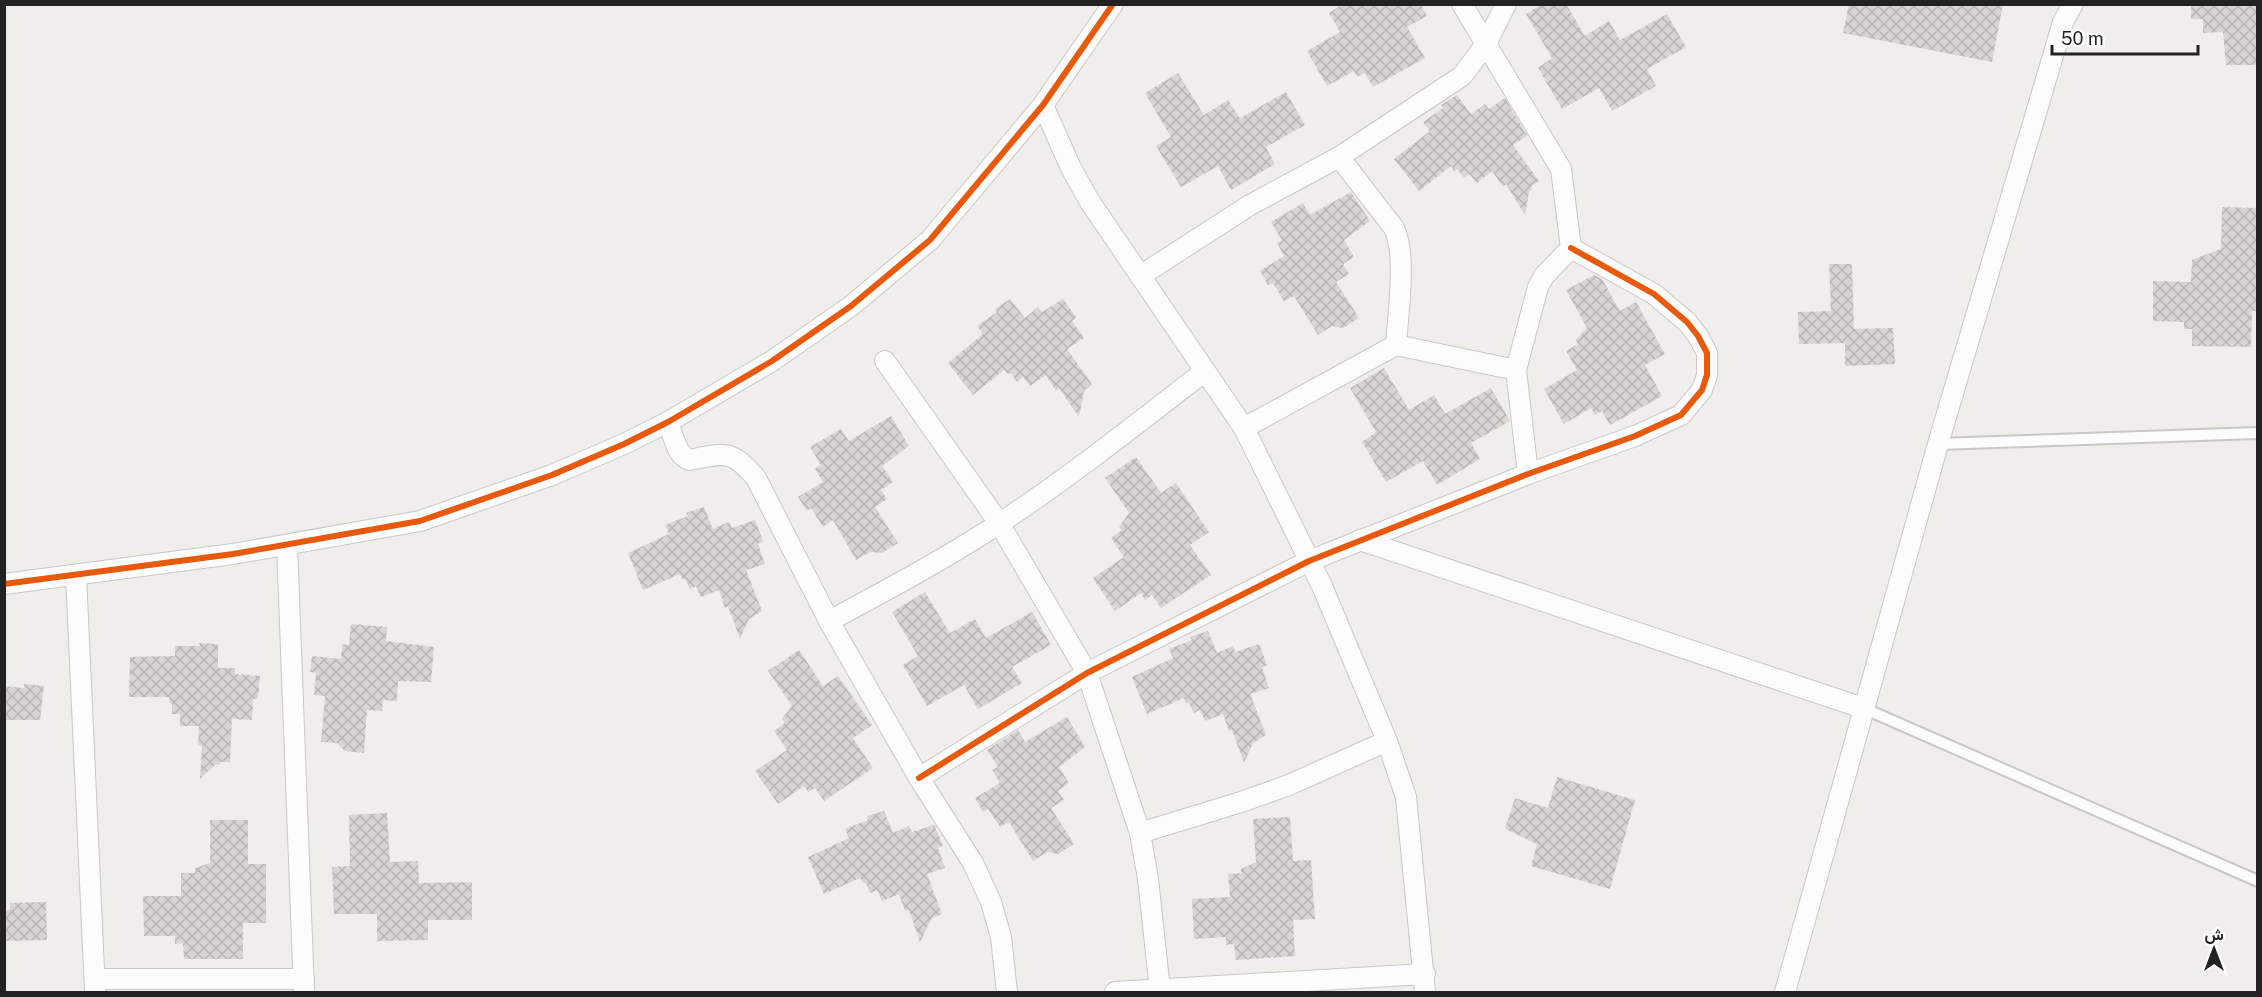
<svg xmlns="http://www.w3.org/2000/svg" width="2262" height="997" font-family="'Public Sans',Vazirmatn,sans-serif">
<defs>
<pattern id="building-cross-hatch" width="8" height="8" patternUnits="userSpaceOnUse" patternTransform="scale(1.5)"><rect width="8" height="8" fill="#d7d4d2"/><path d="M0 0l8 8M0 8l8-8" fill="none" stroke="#b8b6b4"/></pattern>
</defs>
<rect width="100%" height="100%" fill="#f0eeeb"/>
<g fill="url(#building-cross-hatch)">
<polygon points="1343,4 1421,4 1427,16 1407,27 1425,58 1373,87 1365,73 1357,77 1354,71 1327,86 1307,51 1340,32 1329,13"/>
<polygon points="1542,4 1566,4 1585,36 1609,21 1620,40 1667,14 1686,47 1647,69 1656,86 1612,111 1599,88 1562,109 1538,68 1552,58 1526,14"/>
<polygon points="1849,4 2003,4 1992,62 1843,33"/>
<polygon points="2191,4 2258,4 2258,65 2226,65 2223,32 2203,33 2203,19 2191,19"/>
<polygon points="1178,73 1204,115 1228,100 1240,118 1286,92 1305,125 1266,147 1275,164 1231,190 1218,166 1181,187 1156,146 1171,137 1145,93"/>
<polygon points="1457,95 1471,114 1485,104 1489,109 1505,98 1527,136 1513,145 1539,181 1530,187 1532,189 1529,192 1525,215 1506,184 1503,187 1492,171 1477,183 1469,174 1464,178 1457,169 1454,171 1451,166 1419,191 1394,159 1430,131 1423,122 1443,108 1441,105"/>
<polygon points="1351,192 1370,221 1344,240 1354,257 1343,264 1349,274 1336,282 1359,318 1343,328 1332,326 1318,335 1294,296 1284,301 1273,283 1268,285 1260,271 1284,256 1277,243 1282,240 1271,222 1303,203 1310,215"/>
<polygon points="2222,207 2258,208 2258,311 2252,311 2251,347 2192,346 2192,329 2184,329 2184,322 2153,321 2153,281 2191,282 2192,260 2221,249"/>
<polygon points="1829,264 1852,264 1854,329 1893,328 1895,364 1845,366 1845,343 1799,344 1798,312 1831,311"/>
<polygon points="1594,275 1602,279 1620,311 1636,302 1665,354 1645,365 1662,396 1610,425 1602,411 1595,415 1591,408 1564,424 1544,389 1577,370 1566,351 1578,344 1576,340 1587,328 1566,290"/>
<polygon points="1010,299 1025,318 1038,307 1042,312 1063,299 1076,317 1072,321 1084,338 1067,349 1092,384 1084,391 1079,417 1059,388 1056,391 1046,375 1030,386 1023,377 1017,382 1011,373 1008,374 1004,370 973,395 948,363 983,334 977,326 997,312 995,309"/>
<polygon points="1384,368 1409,410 1434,395 1445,414 1491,388 1510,421 1471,443 1480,459 1437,485 1423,461 1386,482 1362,442 1376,432 1350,388"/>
<polygon points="891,416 909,446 882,466 893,482 881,490 887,499 875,507 898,543 882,553 870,552 856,560 833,520 823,527 811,508 807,511 798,497 823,482 815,469 821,465 810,447 841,429 849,441"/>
<polygon points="1136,457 1161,493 1176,483 1209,532 1190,545 1211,575 1161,608 1152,595 1145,600 1141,593 1115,611 1093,578 1124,557 1111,538 1122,530 1119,527 1129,513 1105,478"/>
<polygon points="704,507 713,529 729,522 732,528 755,520 763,541 758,544 765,564 746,570 762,611 749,619 740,639 728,606 725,608 719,590 701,597 696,586 690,589 685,579 682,579 680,574 643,590 628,553 669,534 665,525 688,516 686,513"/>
<polygon points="925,592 950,633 975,619 986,638 1032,612 1051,645 1012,667 1022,683 978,709 964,685 927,706 903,665 918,656 892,612"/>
<polygon points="351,624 387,627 386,641 434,647 431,682 398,681 397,701 383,700 382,711 367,710 364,753 345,751 337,743 321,742 325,696 314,695 316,673 310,672 312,656 341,659 342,644 349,645"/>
<polygon points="1208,631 1217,653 1233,646 1235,652 1259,644 1267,665 1262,668 1269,688 1250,694 1266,735 1253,743 1244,763 1232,730 1229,731 1223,714 1205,721 1200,710 1194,713 1189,703 1186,703 1184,698 1147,714 1132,677 1173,658 1169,649 1192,640 1190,637"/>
<polygon points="199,643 218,644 218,668 235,668 235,674 260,676 258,699 253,699 252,720 232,719 230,762 220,762 220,764 215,765 200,779 202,745 198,745 199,726 180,726 180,714 172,714 172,703 170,703 169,697 129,697 130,657 175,656 175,646 200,646"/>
<polygon points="799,650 823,686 838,676 872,725 853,738 873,768 824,801 815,788 808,792 804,786 778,804 755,771 787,750 774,731 785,723 782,719 792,706 768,671"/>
<polygon points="24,684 44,686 40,720 4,720 4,686 24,688"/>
<polygon points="1067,717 1085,747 1059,767 1069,783 1058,791 1064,800 1051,808 1074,844 1058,854 1047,852 1033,861 1009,822 1000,827 988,809 983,812 975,798 1000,783 992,770 998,767 987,750 1018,730 1025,742"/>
<polygon points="1557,777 1635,800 1610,889 1531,866 1537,844 1505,829 1515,798 1548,808"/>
<polygon points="884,811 893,833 909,826 912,832 934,825 943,845 938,848 945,868 927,874 942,914 932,918 920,942 909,910 905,911 899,894 882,901 877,890 870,893 866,883 863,883 860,878 824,894 808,857 849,838 845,829 868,820 867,816"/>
<polygon points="387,813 390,862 418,861 419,883 472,882 472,920 428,920 428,940 377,941 377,914 334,914 332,867 350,866 349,815"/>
<polygon points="1290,817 1293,861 1311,860 1315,919 1293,920 1295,956 1236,960 1234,944 1226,945 1226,937 1194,939 1192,899 1230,897 1228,874 1241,873 1241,869 1256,862 1253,819"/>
<polygon points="210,820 248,820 248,864 266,864 266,923 243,923 243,959 184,959 183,943 175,944 175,936 144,936 143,896 181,896 181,873 195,873 195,868 210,863"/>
<polygon points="46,902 47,940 4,941 4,910 10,910 10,903"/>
</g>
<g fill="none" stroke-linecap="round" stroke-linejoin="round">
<defs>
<g id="lane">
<polyline points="1938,444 2258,433"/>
<polyline points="1863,708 2258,881"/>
</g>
<g id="street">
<polyline points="1043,105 1071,168 1090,202 1244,428 1322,586 1387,741 1406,797 1425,992"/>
<polyline points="1339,157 1462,76 1486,44 1506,4"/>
<path d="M1140,276L1250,205L1339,157L1394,228C1407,255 1398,313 1396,345L1244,428"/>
<polyline points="1396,345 1516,370 1538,287 1544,276 1571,248 1561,169 1462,4"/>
<polyline points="885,361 999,523 1087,673 1140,833 1148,879 1160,990"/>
<polyline points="1516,370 1528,474"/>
<path d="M668,422C673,434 676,455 689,460C725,453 731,449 756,478L829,621L919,778L973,863L991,902L1001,937L1007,992"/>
<polyline points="1360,540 1863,708"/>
<polyline points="287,545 304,992"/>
<polyline points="76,575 95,992"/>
<polyline points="4,584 233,554 420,521 552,475 624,444 668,422 772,361 851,306 930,240 1043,105 1113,4"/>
<path d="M829,621C887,590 945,559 1000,523C1071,476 1138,423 1205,371"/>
<polyline points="919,778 1087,673 1309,561 1528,474 1635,436 1681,415 1702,390 1707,375 1707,353 1698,336 1687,322 1654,294 1571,248"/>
<polyline points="1140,833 1241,802 1289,785 1387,741"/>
<polyline points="95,979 304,979"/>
<polyline points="1115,992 1425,974"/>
<polyline points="1785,992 1938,444 2063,22 2073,4"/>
</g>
</defs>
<use href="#lane" stroke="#c9c8c7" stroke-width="14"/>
<use href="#street" stroke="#c9c8c7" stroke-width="22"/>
<use href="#lane" stroke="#fdfcfc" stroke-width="10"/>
<use href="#street" stroke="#fdfcfc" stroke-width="20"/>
<defs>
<g id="cycleway">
<polyline points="4,584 233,554 420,521 552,475 624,444 668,422 772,361 851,306 930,240 1043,105 1113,4"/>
<polyline points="919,778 1087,673 1309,561 1528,474 1635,436 1681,415 1702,390 1707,375 1707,353 1698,336 1687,322 1654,294 1571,248"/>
</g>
</defs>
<use href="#cycleway" stroke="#fff" stroke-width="10"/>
<use href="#cycleway" stroke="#e8590c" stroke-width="6"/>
</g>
<rect width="2262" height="997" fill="none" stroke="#222222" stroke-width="12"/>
<g transform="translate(2214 949)" stroke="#ffffff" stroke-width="4.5" paint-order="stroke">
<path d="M0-4.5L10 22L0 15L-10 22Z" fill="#222222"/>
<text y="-9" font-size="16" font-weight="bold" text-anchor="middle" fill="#222222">ش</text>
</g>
<path d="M2052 45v9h146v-9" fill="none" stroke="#222222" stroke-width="3"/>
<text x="2061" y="45" font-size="18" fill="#222222" stroke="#ffffff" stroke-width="4.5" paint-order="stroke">50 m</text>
</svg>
